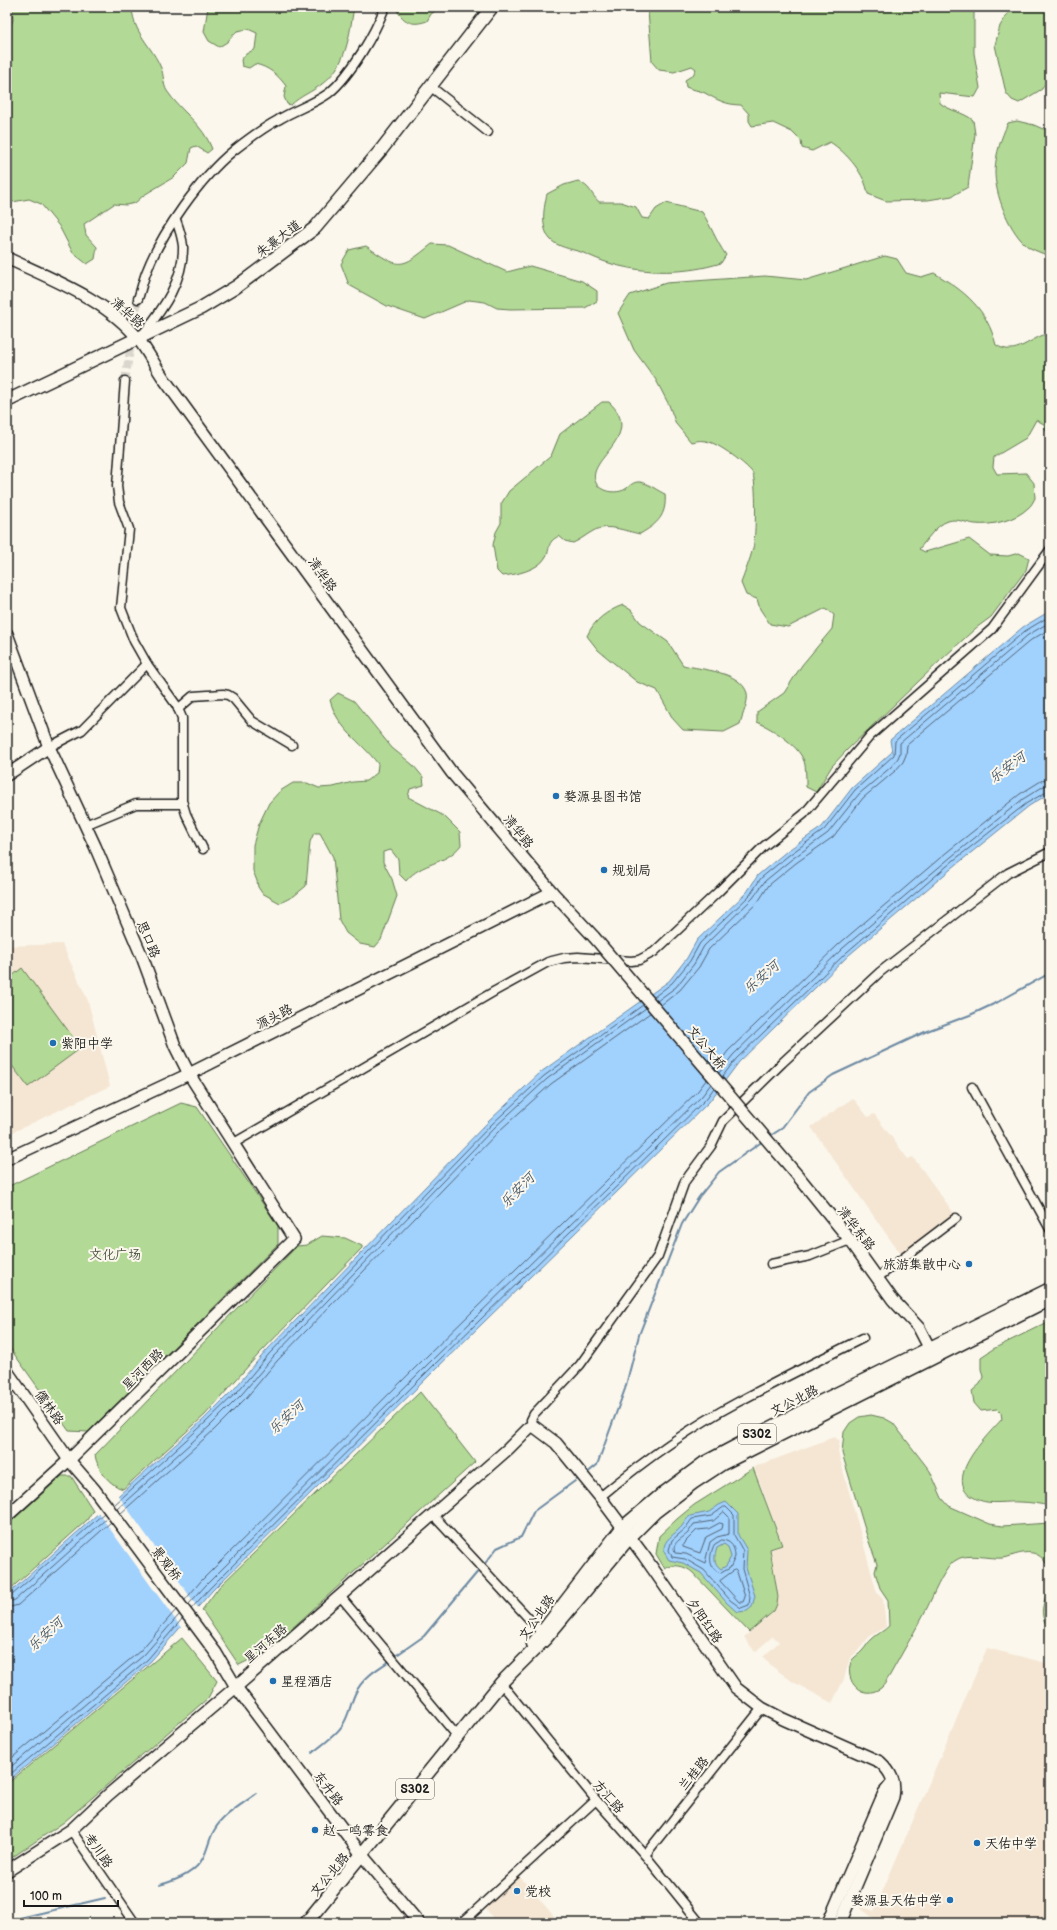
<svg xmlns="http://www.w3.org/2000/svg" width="1057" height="1930" font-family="'Balsamiq Sans','LXGW WenKai TC',sans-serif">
<rect width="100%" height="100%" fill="#fbf7ec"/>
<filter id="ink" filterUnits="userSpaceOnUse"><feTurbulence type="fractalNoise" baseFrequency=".025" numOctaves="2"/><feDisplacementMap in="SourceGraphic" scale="8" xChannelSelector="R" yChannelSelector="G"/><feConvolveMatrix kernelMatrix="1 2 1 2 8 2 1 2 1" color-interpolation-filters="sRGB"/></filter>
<g filter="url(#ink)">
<g fill="#f5e6d3">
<polygon points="62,944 88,1001 110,1086 7,1135 7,946"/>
<polygon points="853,1098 868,1117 874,1114 908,1159 913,1157 956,1216 901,1255 811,1127"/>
<polygon points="834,1437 840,1441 838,1452 877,1593 883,1599 886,1627 869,1637 857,1652 850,1658 844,1679 832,1703 793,1682 773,1667 763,1657 779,1642 773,1636 755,1652 744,1637 774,1612 779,1597 771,1550 783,1545 754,1467"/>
<polygon points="987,1648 1050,1664 1050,1923 880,1923 860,1908 861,1906 874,1911"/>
<polygon points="519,1876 560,1923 496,1923 485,1907"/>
</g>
<g fill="#b2d995" stroke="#677a58">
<path d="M12,7H131C133,14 134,22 137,28C144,42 155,53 161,68C164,75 163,85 167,91C181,112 203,124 212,149L207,153L196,146L191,148L188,163L174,177L144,195L135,203L126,205L114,204L84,224L86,235L97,247L95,259L87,264L73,253L59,226L41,204L29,199L7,203V34L13,20Z"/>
<path d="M208,7H354C349,36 347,65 322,84C312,92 300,96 291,105L287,104L284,97L286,86C278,75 269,67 255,64L249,68L242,66L241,60L246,54L255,49L257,33L248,29L237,31L227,42L219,47L209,41L204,32Z"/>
<path d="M395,7H441L431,14L427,21C410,27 403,21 395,7Z"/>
<path d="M653,7H974V53L980,88L975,97L939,93L940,103C950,111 963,112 973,120L975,134L968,187L952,196L928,200L886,201L868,194C865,174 847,153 830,142L812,151L802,148L801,141L792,132L773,123L752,126L749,121V114L741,105C727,105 717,100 705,93C699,90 692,90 686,87L685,80L693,75L696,69L692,66L674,72L659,70L652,62L648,11Z"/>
<polygon points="1012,7 1050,7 1050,75 1042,89 1019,103 1012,100 1006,93 995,45 1000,26"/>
<path d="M1017,121L1034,125L1043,129L1050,127V256C1044,254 1036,251 1030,248C1010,235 994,193 995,170C996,153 1001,138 1008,123Z"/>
<path d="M578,181C592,188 589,192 599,202H621L636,207L642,218L649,219L656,209L666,203L702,212C711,226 716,241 726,255L721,263C686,274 647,274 612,264C601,261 591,256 581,252C571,249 557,247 550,239C540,227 544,207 547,194L564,185Z"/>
<path d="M432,244L448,245L507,272L530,266L582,281L597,291V301L585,308L510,309L497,308L485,302L469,300L425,319L387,306L349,285L341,264L349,250L366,246C400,269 400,270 432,244Z"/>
<path d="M885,256L897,259L906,273L921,277L934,273C965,291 987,309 996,345C1016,358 1030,337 1050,333V434L1046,431L1044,424L1036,420L1026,438L994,457L993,467L997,474L1026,473L1034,483L1035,498C1033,502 1031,506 1028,508C1016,520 992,526 975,524C966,523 957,518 948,521C936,525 927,540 919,549L925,552L969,539L990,555L1008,556L1019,553L1029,558L1026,570L991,617L976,628L942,659L847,750L832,766L816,792L806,787C806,780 806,772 805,765C802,747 773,729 757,722V712L784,693L802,665L832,629L834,615L826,608L788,627L770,624L760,609L757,599L746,595L741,583C745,572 750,560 753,548C756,538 757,479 752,472C745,464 734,456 725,450C714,443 705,438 691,442L676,424L669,405L656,380L634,350L618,313L630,295L666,283L765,276L806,280Z"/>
<path d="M602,402H609C646,437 584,459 596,483C601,492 613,493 621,491C629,489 631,481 640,482C648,483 658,491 665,494C667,516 657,524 640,534C625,531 607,523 593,531C586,535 580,540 573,543L565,541L559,536C545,543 552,548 545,558C538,570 515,575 502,576L497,571L493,545L496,532L501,523V504L509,491L551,456L560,434Z"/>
<path d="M623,605L631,610L640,622L668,642L683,665C702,670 740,671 747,693C749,702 742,715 740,724L724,732L683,730L673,719L657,690L637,682L598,650L587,636C594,620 607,611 623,605Z"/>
<path d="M338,693L354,701L392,748L413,765L423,777L424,785L410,789L408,797L444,816L460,832L461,845C445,866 422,861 406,881L399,874L398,859L391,850L383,852V862L392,879L397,896L381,940L375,947L360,944L346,933L339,920L333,857L320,833H314L310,842L306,886L294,896L280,903L262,893L258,887L257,881L253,871V845L259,824L269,803L280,791L293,783H307L319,788L333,787L353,782L366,781L377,773L378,764C360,740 338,730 330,700Z"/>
<polygon points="22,968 81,1048 28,1087 7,1059 7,980"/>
<polygon points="181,1103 197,1107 278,1226 278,1244 88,1432 69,1431 7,1344 7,1187"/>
<path d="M322,1236L345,1238L362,1246V1248L258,1355L205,1415L123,1489C109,1485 97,1469 95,1455L297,1246L307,1245Z"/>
<path d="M1050,1321V1506C1040,1504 1030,1502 1019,1502C1007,1501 991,1505 979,1500C937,1484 986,1437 1002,1419L1001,1413L997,1409L981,1411L974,1403L972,1391L980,1384L983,1377L981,1369V1357L993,1349Z"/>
<polygon points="420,1392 475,1462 266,1652 239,1665 202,1610 219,1587"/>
<path d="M871,1415L884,1418L893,1423L930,1471L942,1498L949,1506L990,1524L1002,1526L1050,1523V1571C1041,1549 1028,1550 1008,1557C998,1561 974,1553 960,1558C958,1559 954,1561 952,1563C941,1575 934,1594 927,1608C915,1631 902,1653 890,1675C887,1679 885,1685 881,1688C862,1701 844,1682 851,1662C853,1657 859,1655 862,1651C866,1647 868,1642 872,1639C877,1634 884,1631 889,1626L888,1600L880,1588L875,1572L877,1564L867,1536L842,1453L844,1432L850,1423L859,1417Z"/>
<path d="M753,1468L782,1545L770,1549L778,1597L777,1604L774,1611L749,1632L692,1572C685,1566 673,1563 665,1569L656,1554L659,1536L677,1519L694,1505Z"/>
<polygon points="62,1476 71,1476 93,1510 87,1520 7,1592 7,1525"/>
<path d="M1050,1581V1632C1048,1627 1044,1622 1043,1617C1040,1605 1049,1592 1050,1581Z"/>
<polygon points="182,1638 217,1681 208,1698 64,1822 7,1861 7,1784"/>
</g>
<g fill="#a1d1fd" stroke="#6c89a3" fill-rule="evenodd">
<polygon points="1050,611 1050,793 1029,806 957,864 849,955 739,1062 709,1102 438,1367 212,1591 151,1661 7,1782 7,1595 203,1420 235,1388 266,1351 489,1121 541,1072 669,981 687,958 697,940 747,892 758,875 787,851 822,827 852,788 892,752 890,740 1023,627"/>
<path d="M726,1502L738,1514V1535L747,1550L746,1568L755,1596L752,1607L747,1611L737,1612L727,1603L701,1573L683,1563L669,1560C656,1542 672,1538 682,1526C685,1522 686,1519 690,1516L709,1512L719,1505ZM724,1544L728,1547L731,1557L726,1566L721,1569C713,1563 714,1557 717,1548Z"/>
</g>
<polygon fill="#fbf7ec" points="117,1494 199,1609 182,1629 97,1511"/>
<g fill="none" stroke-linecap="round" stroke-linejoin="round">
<g stroke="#516476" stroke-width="1">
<polyline points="654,997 672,983 690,961 700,943 750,895 761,878 789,855 824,830 855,790 894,755 895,741 1025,631 1050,616"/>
<polyline points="657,1001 676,987 694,964 704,946 753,898 765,881 792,859 828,833 859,794 891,767 898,758 900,753 900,743 1028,635 1050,622"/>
<polyline points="661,1005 680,990 699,967 709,949 758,902 769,885 796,863 833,837 863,798 895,771 903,762 906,755 907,745 1031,640 1050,629"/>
<polyline points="715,1069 728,1051 839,944 947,852 1020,794 1041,781 1050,779"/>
<polyline points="719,1073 733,1055 843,948 951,857 1023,799 1044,786 1050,785"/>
<polyline points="722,1077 736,1059 847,952 954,860 1027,803 1050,790"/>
<polyline points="114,1505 206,1422 238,1391 269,1354 492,1124 544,1076 643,1005"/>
<polygon points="724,1507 726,1507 734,1515 734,1535 743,1551 742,1569 750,1597 749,1605 741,1608 730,1600 704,1570 685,1559 672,1557 669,1550 672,1540 685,1529 692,1519 711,1516"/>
<polyline points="117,1509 210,1426 242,1394 273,1357 495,1127 547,1079 646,1008"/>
<path d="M724,1512L729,1517V1534L717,1537L710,1542L705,1563L686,1554L675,1553C671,1542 682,1539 688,1533C690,1530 692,1527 694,1524L713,1521Z"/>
<polyline points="120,1514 214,1430 246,1398 277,1361 499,1131 551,1084 650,1013"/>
<polygon points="720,1523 723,1524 722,1529 706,1537 700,1553 683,1547 683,1544 697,1530 708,1529"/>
<path d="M722,1540C732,1541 735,1548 735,1557L730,1568L721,1573C708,1569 709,1556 714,1545Z"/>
<polygon points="735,1570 737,1572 745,1597 743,1602 739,1602 720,1581"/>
<polyline points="7,1597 11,1596 104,1513"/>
<polyline points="185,1600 201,1581 427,1356 697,1092 707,1079"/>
<polyline points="7,1602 15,1600 107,1518"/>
<polyline points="188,1605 206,1585 431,1361 702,1096 711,1084"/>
<polyline points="7,1608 18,1605 111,1522"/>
<polyline points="191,1609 209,1589 435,1364 706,1099 714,1088"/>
<polyline points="7,1762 140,1651 176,1610"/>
<polyline points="7,1770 144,1655 179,1615"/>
<polyline points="7,1777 148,1659 182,1619"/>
</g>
<g stroke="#6c89a3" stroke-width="2">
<polyline points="770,1136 781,1129 809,1092 833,1075 927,1031 970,1015 998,1002 1050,973"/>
<polyline points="586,1474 597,1465 625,1389 639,1335 682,1224 699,1197 719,1172 763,1141"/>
<polyline points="483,1566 497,1548 521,1537 534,1511 579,1478"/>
<polyline points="394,1657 424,1636 480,1569"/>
<path d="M312,1753C322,1745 335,1736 342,1726C349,1716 350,1705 355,1694C362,1678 377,1669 391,1660"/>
<path d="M159,1885C175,1881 195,1873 203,1858C208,1849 209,1838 215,1829C224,1814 243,1804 257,1793"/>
<polyline points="7,1921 105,1898"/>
</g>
<polyline stroke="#dad6cd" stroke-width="8" stroke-dasharray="8 4" stroke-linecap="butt" points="125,381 138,299"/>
<defs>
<g id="street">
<polyline points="430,86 488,132"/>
<path d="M138,299C141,290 143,281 146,273C161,233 201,177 233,151C247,140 263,128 278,120C294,110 314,104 329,93C351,75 375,33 385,7"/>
<path d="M143,334C163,309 184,280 183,246C182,237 179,228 176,220"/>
<polyline points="147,664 177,706 182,718 182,801 186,814 203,849"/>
<polyline points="178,709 193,696 223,694 228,695 233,698 252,721 292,745"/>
<polyline points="49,747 82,730 147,664 134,641 121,608 129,529 119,502 117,486 125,381"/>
<polyline points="85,825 136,804 183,804"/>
<polyline points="972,1087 1050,1229"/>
<polyline points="234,1143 495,991 548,962 564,958 578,957 631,961 639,960 654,952 718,892 763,847 804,814 870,736 992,629 1050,550"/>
<polyline points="771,1264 810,1256 850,1240"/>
<polyline points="877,1278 956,1218"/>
<polyline points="532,1425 531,1420 534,1414 580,1365 658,1256 685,1181 711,1146 723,1121 782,1063 880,972 1008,873 1050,852"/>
<path d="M600,1497C642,1462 689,1428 738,1402C779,1380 821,1359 863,1338"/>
<polyline points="433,1515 545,1636"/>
<polyline points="340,1596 458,1737"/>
<polyline points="501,1683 596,1800 645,1855 700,1923"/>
<polyline points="71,1830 135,1923"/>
<polyline points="645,1855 762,1708"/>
<polyline points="462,1923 596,1800"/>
</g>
<g id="secondary">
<path d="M7,258C51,279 108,300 139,340C148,352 155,366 164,379L452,773L552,892L594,937"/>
<polyline points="7,634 49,747 95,846 143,959 175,1046 189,1074 294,1239 69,1460 7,1516"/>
<polyline points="7,775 49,747"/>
<polyline points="7,1159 189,1074 552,892"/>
<polyline points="798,1176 850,1240 893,1300 919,1328 933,1355"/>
<polyline points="7,1371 69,1460 94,1489 216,1653 236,1687 362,1855 419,1923"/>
<path d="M7,1871L71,1830L108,1795L236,1687L508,1449L532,1425L556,1443L600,1497L644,1556L736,1688L762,1708L783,1719L880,1762C891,1772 896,1782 893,1797L840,1923"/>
<polyline points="828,1923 884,1793 893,1782"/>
</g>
<g id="primary">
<polyline points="7,401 201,308 236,287 315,228 381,150 492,7"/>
<polyline points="533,1644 622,1528 661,1495 704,1463 820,1402 1050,1289"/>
<polyline points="306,1923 501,1683 546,1638 629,1538 655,1512 693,1483 722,1464 1050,1299"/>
</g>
</defs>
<use href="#street" stroke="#1c1c1c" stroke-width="11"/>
<use href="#secondary" stroke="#1c1c1c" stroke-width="14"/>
<use href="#primary" stroke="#1c1c1c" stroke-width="15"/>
<use href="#street" stroke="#fbf7ec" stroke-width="8"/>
<use href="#secondary" stroke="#fbf7ec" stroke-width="11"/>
<use href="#primary" stroke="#fbf7ec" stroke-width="12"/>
<defs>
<polyline id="secondary-bridge" points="594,937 798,1176"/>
</defs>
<use href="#secondary-bridge" stroke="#1c1c1c" stroke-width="14" stroke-linecap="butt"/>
<use href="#secondary-bridge" stroke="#fbf7ec" stroke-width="11"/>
</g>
</g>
<g fill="#1f6fb2" stroke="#fbf7ec" stroke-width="1.5">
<circle cx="556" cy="796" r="4"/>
<circle cx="604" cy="870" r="4"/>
<circle cx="53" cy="1043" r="4"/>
<circle cx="969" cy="1264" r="4"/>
<circle cx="273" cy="1681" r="4"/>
<circle cx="315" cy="1830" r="4"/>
<circle cx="977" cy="1843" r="4"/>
<circle cx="517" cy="1891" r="4"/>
<circle cx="950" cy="1900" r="4"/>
</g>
<g text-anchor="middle" stroke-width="4" stroke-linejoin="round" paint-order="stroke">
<g fill="#fbf7ec" stroke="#5f5e5a" stroke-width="1">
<rect x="738" y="1424" width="38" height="20" rx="3"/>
<rect x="396" y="1779" width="38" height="20" rx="3"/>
</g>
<g font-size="12" font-weight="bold" fill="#1c1c1c">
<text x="757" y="1438">S302</text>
<text x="415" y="1793">S302</text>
</g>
<g font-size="13" fill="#1c1c1c" stroke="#fbf7ec">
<text transform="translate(278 238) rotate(-37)" y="5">朱熹大道</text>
<text transform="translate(128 312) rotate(41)" y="5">清华路</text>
<text transform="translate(323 574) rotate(54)" y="5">清华路</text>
<text transform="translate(519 831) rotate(50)" y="5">清华路</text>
<text transform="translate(149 939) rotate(67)" y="5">思口路</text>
<text transform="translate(274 1016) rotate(-27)" y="5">源头路</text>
<text transform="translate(707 1047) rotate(50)" y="5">文公大桥</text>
<text transform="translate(857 1228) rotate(52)" y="5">清华东路</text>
<text transform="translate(142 1369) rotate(-45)" y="5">星河西路</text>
<text transform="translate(794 1400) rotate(-27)" y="5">文公北路</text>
<text transform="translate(50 1407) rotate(55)" y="5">儒林路</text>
<text transform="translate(167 1563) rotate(53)" y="5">景观桥</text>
<text transform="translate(536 1617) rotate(-55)" y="5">文公北路</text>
<text transform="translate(705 1620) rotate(55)" y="5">夕阳红路</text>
<text transform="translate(265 1643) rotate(-41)" y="5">星河东路</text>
<text transform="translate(693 1773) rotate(-51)" y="5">兰桂路</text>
<text transform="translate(329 1788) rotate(53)" y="5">东升路</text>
<text transform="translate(609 1796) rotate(49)" y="5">方汇路</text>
<text transform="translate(99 1850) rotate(55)" y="5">考川路</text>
<text transform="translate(329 1874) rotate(-50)" y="5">文公北路</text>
</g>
<g font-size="13" fill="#1c1c1c" stroke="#fbf7ec" text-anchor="start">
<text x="564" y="801">婺源县图书馆</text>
<text x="612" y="875">规划局</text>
<text x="61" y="1048">紫阳中学</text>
<text x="961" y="1269" text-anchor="end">旅游集散中心</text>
<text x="281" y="1686">星程酒店</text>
<text x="323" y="1835">赵一鸣零食</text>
<text x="985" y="1848">天佑中学</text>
<text x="525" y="1896">党校</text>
<text x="942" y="1905" text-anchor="end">婺源县天佑中学</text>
</g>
<g font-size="13" fill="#495540" stroke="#fbf7ec">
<text x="115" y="1259">文化广场</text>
</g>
<g font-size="14" font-style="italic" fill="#4b5b6b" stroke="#fbf7ec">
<text transform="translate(1007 767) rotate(-36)" y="5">乐安河</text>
<text transform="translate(761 977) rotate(-41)" y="5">乐安河</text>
<text transform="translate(517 1190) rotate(-45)" y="5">乐安河</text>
<text transform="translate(286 1417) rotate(-42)" y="5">乐安河</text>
<text transform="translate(45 1634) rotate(-42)" y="5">乐安河</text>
</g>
</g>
<rect width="1057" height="1930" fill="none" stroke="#fbf7ec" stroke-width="24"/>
<rect x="12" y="12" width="1033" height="1906" fill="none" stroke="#1c1c1c" stroke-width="1.5" filter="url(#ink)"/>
<path d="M24 1900v6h94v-6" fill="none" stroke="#1c1c1c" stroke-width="2"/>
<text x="30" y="1900" font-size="12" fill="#1c1c1c" stroke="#fbf7ec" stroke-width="3" paint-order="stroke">100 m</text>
</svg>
